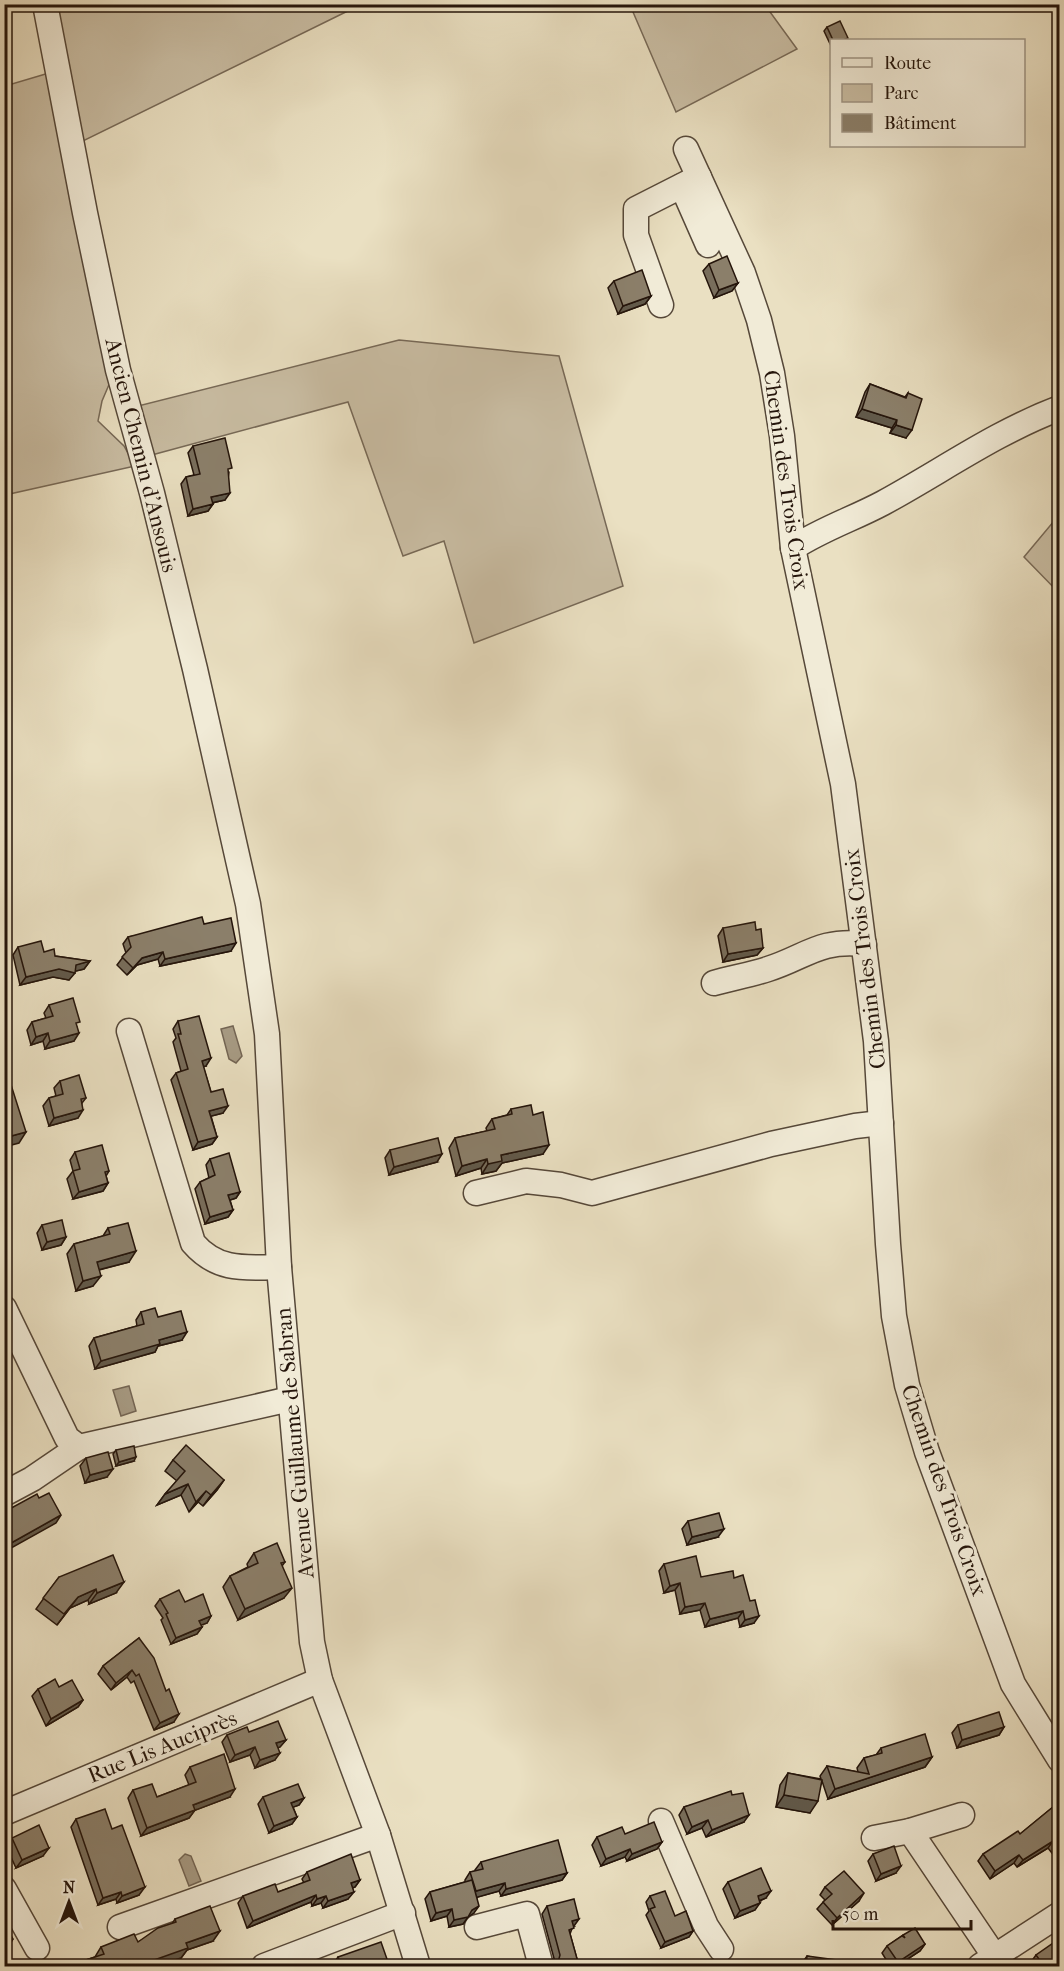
<svg xmlns="http://www.w3.org/2000/svg" width="1064" height="1971" font-family="'IM FELL French Canon',serif">
<rect width="100%" height="100%" fill="#eae0c2"/>
<filter id="stains"><feTurbulence type="fractalNoise" baseFrequency=".00333" numOctaves="4"/><feColorMatrix values="0 0 0 0 .2 0 0 0 0 .09 0 0 0 0 .02 0 0 0 .5 -.17"/></filter>
<radialGradient id="worn" r=".72"><stop offset=".6" stop-color="#630" stop-opacity="0"/><stop offset="1" stop-color="#630" stop-opacity=".3"/></radialGradient>
<g fill="#c9bda3" stroke="#776957" stroke-width="1.5">
<polygon points="53,4 360,5 83,141"/>
<polygon points="630,5 765,5 797,49 676,112"/>
<polygon points="49,73 111,380 102,401 98,421 124,446 135,466 5,495 5,86"/>
<polygon points="399,340 559,356 623,586 474,643 444,541 403,556 348,402 148,456 138,406"/>
<polygon points="1059,515 1059,593 1024,557"/>
</g>
<g fill="#a79b84" stroke="#736554" stroke-width="1.5">
<polygon points="233,1026 242,1056 236,1063 229,1059 221,1029"/>
<polygon points="129,1386 136,1411 121,1416 113,1390"/>
<polygon points="185,1854 191,1856 201,1881 189,1886 179,1860"/>
</g>
<g fill="none" stroke-linecap="round" stroke-linejoin="round">
<defs>
<g id="minor">
<polyline points="45,4 85,213 118,370 152,493 195,669 248,904 267,1034 279,1267 312,1642 320,1680 378,1835 418,1966"/>
<polyline points="686,149 743,273 759,320 772,373 782,436 793,548 843,784 876,1041 888,1244 894,1316 907,1385 927,1452 1013,1684 1060,1760"/>
<polyline points="682,186 708,245"/>
<polyline points="661,305 636,235 636,209 699,177"/>
<path d="M793,548C822,529 853,519 883,503C942,471 996,432 1060,408"/>
<path d="M714,983C731,978 750,975 768,969C806,957 819,939 864,944"/>
<path d="M129,1031L193,1243C217,1271 244,1268 279,1267"/>
<polyline points="476,1193 526,1181 561,1185 592,1193 771,1144 855,1126 881,1123"/>
<polyline points="4,1308 67,1438 79,1447 290,1399"/>
<polyline points="4,1494 32,1479 79,1447"/>
<polyline points="4,1813 320,1680"/>
<polyline points="661,1821 706,1926 721,1949"/>
<polyline points="910,1831 995,1957"/>
<polyline points="874,1838 910,1831 962,1815"/>
<polyline points="4,1889 37,1948"/>
<polyline points="120,1927 378,1835"/>
<polyline points="477,1927 527,1914 541,1966"/>
<polyline points="264,1966 403,1913"/>
<polyline points="980,1966 1060,1914"/>
</g>
</defs>
<use href="#minor" stroke="#564839" stroke-width="27"/>
<use href="#minor" stroke="#f1ebd7" stroke-width="24"/>
</g>
<g fill="#786d5b" stroke="#25150b" stroke-width="1.5">
<polygon points="827,27 846,40 831,40 831,46 824,31"/>
<polygon points="709,264 738,283 732,291 714,298 703,271"/>
<polygon points="614,281 651,296 645,304 618,314 608,288"/>
<polygon points="870,384 905,397 908,393 906,438 890,433 892,428 856,417 865,392"/>
<polygon points="193,446 229,472 225,500 212,503 213,504 208,511 188,516 181,484 186,477 194,475 188,453"/>
<polygon points="204,924 231,951 160,966 158,959 137,965 127,975 117,965 126,953 123,944 128,937"/>
<polygon points="723,928 763,948 757,955 723,962 718,936"/>
<polygon points="18,947 44,952 55,956 90,961 84,969 75,971 69,980 53,977 20,985 13,955"/>
<polygon points="49,1005 77,1027 74,1041 45,1049 43,1041 31,1045 27,1030 32,1022 46,1018 44,1013"/>
<polygon points="178,1021 206,1066 203,1066 211,1092 223,1113 211,1116 217,1137 212,1144 193,1150 171,1080 176,1073 181,1071 173,1042 176,1038 173,1029"/>
<polygon points="60,1081 86,1098 82,1103 78,1118 49,1126 43,1106 49,1098 56,1096 54,1088"/>
<polygon points="511,1109 543,1154 502,1163 496,1171 482,1174 481,1168 456,1176 449,1148 455,1138 487,1131 486,1128 492,1119 507,1115"/>
<polygon points="390,1150 437,1162 389,1175 385,1158"/>
<polygon points="75,1152 109,1171 106,1176 108,1183 103,1191 73,1199 67,1179 73,1171 70,1160"/>
<polygon points="210,1159 240,1192 236,1198 230,1200 233,1210 228,1217 205,1224 195,1189 200,1182 209,1178 206,1165"/>
<polygon points="42,1225 66,1237 61,1245 42,1250 37,1233"/>
<polygon points="108,1228 129,1262 99,1270 93,1286 76,1291 67,1254 74,1244 103,1236"/>
<polygon points="141,1312 158,1317 182,1340 158,1346 155,1352 95,1369 89,1346 94,1338 137,1326 136,1320"/>
<polygon points="116,1450 134,1461 116,1466 113,1454"/>
<polygon points="86,1458 107,1477 85,1483 80,1466"/>
<polygon points="173,1460 224,1480 217,1490 203,1506 198,1502 189,1512 181,1495 157,1505 165,1494 177,1481 165,1471"/>
<polygon points="688,1521 718,1537 687,1545 682,1529"/>
<polygon points="254,1553 285,1562 282,1566 284,1598 238,1620 223,1587 230,1576 248,1567 247,1564"/>
<polygon points="664,1564 701,1577 734,1578 754,1623 740,1627 738,1618 705,1627 700,1610 680,1614 675,1590 664,1593 659,1571"/>
<polygon points="59,1577 116,1593 89,1604 88,1600 70,1608 57,1625 36,1609"/>
<polygon points="160,1599 185,1602 211,1616 207,1623 200,1625 202,1627 197,1634 171,1644 161,1620 163,1618 155,1606"/>
<polygon points="139,1638 166,1691 174,1722 154,1730 134,1681 131,1683 127,1677 111,1690 98,1674 103,1666"/>
<polygon points="59,1687 83,1700 78,1707 46,1726 32,1696 38,1689"/>
<polygon points="1059,1689 1059,1700 1057,1693"/>
<polygon points="958,1725 1004,1727 999,1735 957,1748 952,1733"/>
<polygon points="249,1732 286,1740 280,1747 278,1748 275,1760 255,1768 250,1755 230,1762 222,1742 227,1735"/>
<polygon points="881,1748 932,1757 925,1767 828,1799 822,1781 810,1813 776,1807 780,1785 788,1773 821,1779 820,1776 827,1766 858,1772 857,1768 864,1758 876,1755"/>
<polygon points="190,1767 230,1797 195,1810 189,1818 141,1836 128,1798 133,1790 157,1797 189,1785 185,1775"/>
<polygon points="732,1795 744,1822 706,1837 702,1828 687,1834 679,1815 684,1807"/>
<polygon points="263,1797 304,1798 299,1805 293,1807 297,1817 292,1824 269,1833 258,1804"/>
<polygon points="1059,1802 1059,1862 1048,1848 1017,1867 1014,1863 990,1879 978,1861 983,1854 1020,1834"/>
<polygon points="76,1819 112,1829 139,1895 117,1903 116,1899 98,1905 71,1827"/>
<polygon points="625,1834 662,1842 657,1849 627,1861 625,1857 601,1866 592,1845 597,1837"/>
<polygon points="12,1838 43,1856 16,1868 6,1846"/>
<polygon points="873,1854 896,1873 876,1881 868,1861"/>
<polygon points="481,1862 567,1873 562,1880 501,1896 499,1891 477,1897 474,1913 468,1916 463,1924 449,1927 447,1916 431,1921 425,1899 430,1892 465,1882 465,1880 470,1872 476,1871 475,1870"/>
<polygon points="307,1872 360,1880 355,1887 352,1888 348,1899 323,1908 321,1903 312,1906 311,1902 247,1928 238,1903 243,1896 278,1892 304,1883 302,1879"/>
<polygon points="728,1882 766,1898 760,1901 755,1910 735,1918 723,1889"/>
<polygon points="825,1887 859,1901 832,1925 817,1909 825,1900 820,1895"/>
<polygon points="650,1896 693,1931 689,1937 661,1948 646,1915 649,1911 646,1902"/>
<polygon points="547,1906 574,1926 573,1926 570,1934 579,1966 554,1966 555,1962 542,1914"/>
<polygon points="175,1919 213,1941 187,1950 181,1958 156,1966 81,1966 86,1960 95,1957 101,1947 138,1942 172,1924"/>
<polygon points="903,1935 925,1944 920,1951 897,1966 890,1966 882,1953 887,1946"/>
<polygon points="1036,1955 1059,1966 1034,1966 1031,1962"/>
<polygon points="807,1956 850,1966 801,1966 802,1963"/>
<polygon points="338,1957 385,1966 333,1966 332,1965"/>
</g>
<g fill="#61594a" stroke="#25150b" stroke-width="1.5">
<polygon points="877,4 888,4 874,9"/>
<polygon points="738,283 732,291 714,298 719,290"/>
<polygon points="651,296 645,304 618,314 623,306"/>
<polygon points="862,409 897,420 892,428 856,417"/>
<polygon points="896,425 912,430 906,438 890,433"/>
<polygon points="230,493 225,500 206,504 211,497"/>
<polygon points="213,504 208,511 188,516 193,509"/>
<polygon points="236,943 231,951 160,966 165,959"/>
<polygon points="763,948 757,955 723,962 728,954"/>
<polygon points="163,952 158,959 137,965 127,975 133,968 142,958"/>
<polygon points="90,961 84,969 72,972 75,973 69,980 53,977 20,985 26,977"/>
<polygon points="48,1033 43,1041 31,1045 36,1037"/>
<polygon points="79,1033 74,1041 45,1049 50,1041"/>
<polygon points="211,1058 206,1066 196,1068 202,1061"/>
<polygon points="228,1106 223,1113 204,1118 209,1111"/>
<polygon points="83,1110 78,1118 49,1126 54,1118"/>
<polygon points="26,1132 19,1143 4,1147 4,1138"/>
<polygon points="217,1137 212,1144 193,1150 198,1142"/>
<polygon points="549,1145 543,1154 502,1163 496,1171 482,1174 488,1164 501,1155"/>
<polygon points="442,1154 437,1162 389,1175 394,1167"/>
<polygon points="487,1159 481,1168 456,1176 462,1166"/>
<polygon points="108,1183 103,1191 73,1199 79,1192"/>
<polygon points="240,1192 236,1198 224,1202 228,1195"/>
<polygon points="233,1210 228,1217 205,1224 210,1217"/>
<polygon points="66,1237 61,1245 42,1250 47,1242"/>
<polygon points="136,1251 129,1262 90,1272 97,1262"/>
<polygon points="101,1276 93,1286 76,1291 83,1281"/>
<polygon points="187,1332 182,1340 158,1346 155,1352 95,1369 101,1361 159,1340"/>
<polygon points="136,1457 134,1461 116,1466 119,1462"/>
<polygon points="113,1469 107,1477 85,1483 90,1475"/>
<polygon points="224,1480 217,1490 203,1506 211,1495"/>
<polygon points="188,1484 181,1495 157,1505 165,1494"/>
<polygon points="206,1491 198,1502 189,1512 196,1502"/>
<polygon points="61,1515 56,1523 4,1552 4,1547"/>
<polygon points="724,1529 718,1537 687,1545 692,1537"/>
<polygon points="124,1582 116,1593 89,1604 97,1593"/>
<polygon points="680,1583 675,1590 664,1593 670,1586"/>
<polygon points="292,1588 284,1598 238,1620 245,1609"/>
<polygon points="96,1589 88,1600 70,1608 57,1625 78,1597"/>
<polygon points="705,1603 700,1610 680,1614 685,1607"/>
<polygon points="743,1611 738,1618 705,1627 710,1619"/>
<polygon points="211,1616 207,1623 194,1628 199,1621"/>
<polygon points="759,1616 754,1623 740,1627 745,1620"/>
<polygon points="202,1627 197,1634 171,1644 176,1638"/>
<polygon points="132,1670 127,1677 111,1690 116,1683"/>
<polygon points="83,1700 78,1707 46,1726 51,1719"/>
<polygon points="179,1714 174,1722 154,1730 160,1723"/>
<polygon points="1004,1727 999,1735 957,1748 962,1740"/>
<polygon points="286,1740 280,1747 271,1751 276,1743"/>
<polygon points="255,1747 250,1755 230,1762 235,1755"/>
<polygon points="280,1753 275,1760 255,1768 260,1760"/>
<polygon points="932,1757 925,1767 828,1799 835,1789"/>
<polygon points="235,1789 230,1797 188,1813 193,1805"/>
<polygon points="784,1795 818,1801 810,1813 776,1807"/>
<polygon points="304,1798 299,1805 286,1810 291,1803"/>
<polygon points="195,1810 189,1818 141,1836 147,1828"/>
<polygon points="749,1815 744,1822 706,1837 712,1830"/>
<polygon points="297,1817 292,1824 269,1833 274,1826"/>
<polygon points="708,1820 702,1828 687,1834 692,1827"/>
<polygon points="1053,1841 1048,1848 1017,1867 1023,1860"/>
<polygon points="662,1842 657,1849 627,1861 632,1854"/>
<polygon points="49,1848 43,1856 16,1868 22,1860"/>
<polygon points="630,1849 625,1857 601,1866 606,1859"/>
<polygon points="1019,1855 1014,1863 990,1879 995,1871"/>
<polygon points="901,1866 896,1873 876,1881 881,1874"/>
<polygon points="567,1873 562,1880 501,1896 506,1889"/>
<polygon points="360,1880 355,1887 345,1891 351,1883"/>
<polygon points="505,1883 499,1891 471,1899 476,1891"/>
<polygon points="145,1887 139,1895 117,1903 122,1896"/>
<polygon points="771,1891 766,1898 753,1903 758,1896"/>
<polygon points="121,1892 116,1899 98,1905 103,1898"/>
<polygon points="354,1892 348,1899 323,1908 328,1901"/>
<polygon points="864,1893 859,1901 832,1925 837,1918"/>
<polygon points="316,1895 311,1902 247,1928 253,1921"/>
<polygon points="326,1896 321,1903 312,1906 317,1899"/>
<polygon points="760,1903 755,1910 735,1918 740,1911"/>
<polygon points="479,1906 474,1913 468,1917 463,1924 449,1927 454,1920"/>
<polygon points="452,1909 447,1916 431,1921 436,1913"/>
<polygon points="579,1919 574,1926 566,1928 572,1921"/>
<polygon points="220,1931 213,1941 187,1950 181,1958 156,1966 141,1966 143,1964 186,1943"/>
<polygon points="693,1931 689,1937 661,1948 665,1942"/>
<polygon points="13,1939 8,1947 4,1948 4,1944"/>
<polygon points="925,1944 920,1951 897,1966 895,1966 898,1962"/>
<polygon points="142,1960 138,1966 125,1966"/>
<polygon points="388,1962 385,1966 376,1966"/>
</g>
<g fill="#8b7f6a" stroke="#25150b" stroke-width="1.5">
<polygon points="840,21 848,38 843,40 833,40 827,27"/>
<polygon points="727,256 738,283 719,290 709,264"/>
<polygon points="642,270 651,296 623,306 614,281"/>
<polygon points="870,384 906,398 908,393 922,399 912,430 896,425 897,420 862,409"/>
<polygon points="225,438 232,468 228,469 230,493 211,497 213,504 193,509 186,477 200,474 193,446"/>
<polygon points="202,917 204,924 231,918 236,943 165,959 163,952 142,958 133,968 122,957 131,947 128,937"/>
<polygon points="755,922 756,930 761,929 763,948 728,954 723,928"/>
<polygon points="41,941 44,952 54,949 55,956 90,961 76,965 75,973 59,969 26,977 18,947"/>
<polygon points="73,998 80,1022 76,1023 79,1033 50,1041 48,1033 36,1037 32,1022 53,1016 49,1005"/>
<polygon points="199,1016 211,1058 202,1061 211,1092 223,1089 228,1106 209,1111 217,1137 198,1142 176,1073 188,1069 178,1034 181,1034 178,1021"/>
<polygon points="4,1069 6,1069 26,1132 4,1138"/>
<polygon points="79,1075 86,1098 81,1099 83,1110 54,1118 49,1098 63,1094 60,1081"/>
<polygon points="531,1105 533,1115 543,1112 549,1145 501,1155 502,1161 488,1164 487,1159 462,1166 455,1138 495,1129 492,1119 512,1114 511,1109"/>
<polygon points="438,1138 442,1154 394,1167 390,1150"/>
<polygon points="102,1145 109,1171 105,1172 108,1183 79,1192 73,1171 80,1169 75,1152"/>
<polygon points="229,1153 240,1192 228,1195 233,1210 210,1217 200,1182 215,1175 210,1159"/>
<polygon points="62,1220 66,1237 47,1242 42,1225"/>
<polygon points="128,1223 136,1251 97,1262 101,1276 83,1281 74,1244 110,1234 108,1228"/>
<polygon points="155,1308 158,1317 181,1311 187,1332 159,1340 160,1344 101,1361 94,1338 144,1324 141,1312"/>
<polygon points="186,1445 224,1480 211,1495 206,1491 196,1502 188,1484 165,1494 185,1471 173,1460"/>
<polygon points="134,1446 136,1457 119,1462 116,1450"/>
<polygon points="108,1452 113,1469 90,1475 86,1458"/>
<polygon points="49,1493 61,1515 4,1547 4,1512 37,1494 39,1498"/>
<polygon points="719,1513 724,1529 692,1537 688,1521"/>
<polygon points="277,1543 285,1562 281,1563 292,1588 245,1609 230,1576 258,1563 254,1553"/>
<polygon points="113,1555 124,1582 97,1593 96,1589 78,1597 64,1614 43,1598 59,1577"/>
<polygon points="696,1556 701,1577 733,1571 734,1578 743,1575 750,1601 755,1600 759,1616 745,1620 743,1611 710,1619 705,1603 685,1607 680,1583 670,1586 664,1564"/>
<polygon points="179,1590 185,1602 203,1594 211,1616 199,1621 202,1627 176,1638 166,1614 168,1613 160,1599"/>
<polygon points="139,1638 154,1658 166,1691 169,1689 179,1714 160,1723 139,1674 136,1676 132,1670 116,1683 103,1666"/>
<polygon points="55,1679 59,1687 72,1680 83,1700 51,1719 38,1689"/>
<polygon points="999,1712 1004,1727 962,1740 958,1725"/>
<polygon points="278,1721 286,1740 276,1743 280,1753 260,1760 255,1747 235,1755 227,1735 247,1727 249,1732"/>
<polygon points="925,1734 932,1757 835,1789 827,1766 869,1774 864,1758 882,1753 881,1748"/>
<polygon points="224,1754 235,1789 193,1805 195,1810 147,1828 133,1790 152,1784 157,1797 196,1782 190,1767"/>
<polygon points="788,1773 822,1780 818,1801 784,1795"/>
<polygon points="298,1784 304,1798 291,1803 297,1817 274,1826 263,1797"/>
<polygon points="731,1791 732,1795 743,1793 749,1815 712,1830 708,1820 692,1827 684,1807"/>
<polygon points="1059,1802 1059,1848 1053,1841 1023,1860 1019,1855 995,1871 983,1854 1018,1831 1020,1834"/>
<polygon points="105,1809 112,1829 122,1825 145,1887 122,1896 121,1892 103,1898 76,1819"/>
<polygon points="654,1822 662,1842 632,1854 630,1849 606,1859 597,1837 622,1827 625,1834"/>
<polygon points="39,1825 49,1848 22,1860 12,1838"/>
<polygon points="558,1840 567,1873 506,1889 505,1883 476,1891 470,1872 483,1869 481,1862"/>
<polygon points="894,1846 901,1866 881,1874 873,1854"/>
<polygon points="351,1854 360,1880 351,1883 354,1892 328,1901 326,1896 317,1899 316,1895 253,1921 243,1896 275,1884 278,1892 310,1880 307,1872"/>
<polygon points="761,1868 771,1891 758,1896 760,1903 740,1911 728,1882"/>
<polygon points="844,1871 864,1893 837,1918 823,1902 832,1894 825,1887"/>
<polygon points="472,1880 479,1906 472,1910 468,1917 454,1920 452,1909 436,1913 430,1892"/>
<polygon points="665,1891 675,1916 686,1911 693,1931 665,1942 650,1909 655,1907 650,1896"/>
<polygon points="574,1899 579,1919 572,1921 574,1928 569,1930 579,1966 557,1966 560,1955 547,1906"/>
<polygon points="210,1906 220,1931 186,1943 188,1948 143,1964 142,1960 125,1966 88,1966 86,1960 104,1954 101,1947 134,1934 138,1942 158,1928 176,1922 175,1919"/>
<polygon points="4,1924 13,1939 4,1944"/>
<polygon points="915,1928 925,1944 898,1962 887,1946 902,1936 905,1938 903,1935"/>
<polygon points="1059,1939 1059,1966 1044,1966 1036,1955"/>
<polygon points="381,1942 388,1962 376,1966 341,1966 338,1957"/>
<polygon points="807,1956 851,1962 850,1966 806,1966"/>
</g>
<g text-anchor="middle" stroke-width="6" stroke-linejoin="round" paint-order="stroke">
<g font-size="22" fill="#25150b" stroke="#f1ebd7">
<text transform="translate(142 455) rotate(76)" y="8">Ancien Chemin d'Ansouis</text>
<text transform="translate(787 480) rotate(82)" y="8">Chemin des Trois Croix</text>
<text transform="translate(864 959) rotate(-97)" y="8">Chemin des Trois Croix</text>
<text transform="translate(294 1443) rotate(-95)" y="8">Avenue Guillaume de Sabran</text>
<text transform="translate(945 1490) rotate(71)" y="8">Chemin des Trois Croix</text>
<text transform="translate(162 1746) rotate(-22)" y="8">Rue Lis Auciprès</text>
</g>
</g>
<rect width="1064" height="1971" fill="none" stroke="#eae0c2" stroke-width="24"/>
<rect x="6" y="6" width="1052" height="1959" fill="none" stroke="#25150b" stroke-width="3"/>
<rect x="12" y="12" width="1040" height="1947" fill="none" stroke="#25150b" stroke-width="1.5"/>
<rect x="830" y="39" width="195" height="108" fill="#f1ebd7" stroke="#9f9585" stroke-width="1.5"/>
<rect x="842" y="58" width="30" height="9" fill="#f1ebd7" stroke="#9f9585" stroke-width="1.5"/>
<text x="884" y="69" font-size="18" fill="#25150b">Route</text>
<rect x="842" y="84" width="30" height="18" fill="#c9bda3" stroke="#9f9585" stroke-width="1.5"/>
<text x="884" y="99" font-size="18" fill="#25150b">Parc</text>
<rect x="842" y="114" width="30" height="18" fill="#8b7f6a" stroke="#9f9585" stroke-width="1.5"/>
<text x="884" y="129" font-size="18" fill="#25150b">Bâtiment</text>
<g transform="translate(69 1902)" stroke="#f1ebd7" stroke-width="4.5" paint-order="stroke">
<path d="M0-4.5L10 22L0 15L-10 22Z" fill="#25150b"/>
<text y="-9" font-size="16" font-weight="bold" text-anchor="middle" fill="#25150b">N</text>
</g>
<path d="M833 1920v9h138v-9" fill="none" stroke="#25150b" stroke-width="3"/>
<text x="842" y="1920" font-size="18" fill="#25150b" stroke="#f1ebd7" stroke-width="4.5" paint-order="stroke">50 m</text>
<rect width="100%" height="100%" filter="url(#stains)"/>
<rect width="100%" height="100%" fill="url(#worn)"/>
</svg>
